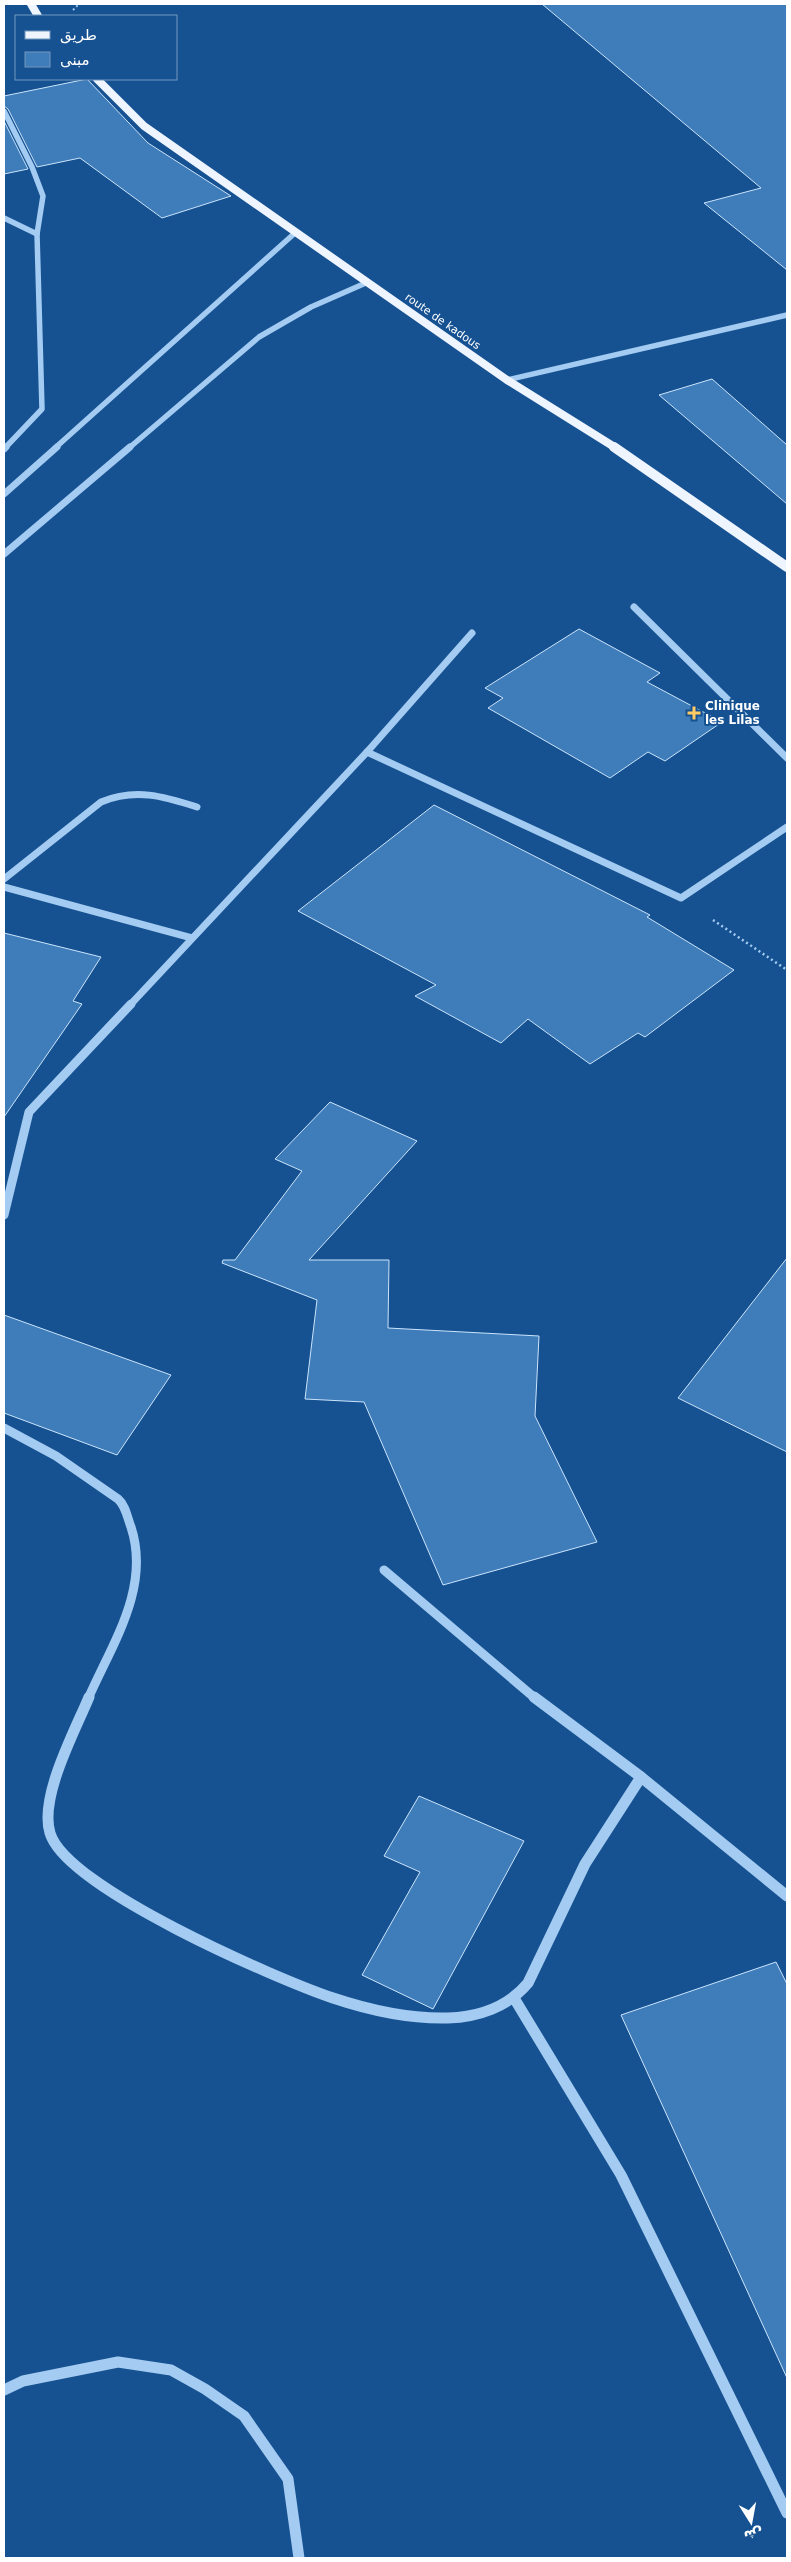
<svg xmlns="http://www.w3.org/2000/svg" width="791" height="2562" font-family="'DejaVu Sans','Noto Naskh Arabic',sans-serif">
<rect width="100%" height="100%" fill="#165292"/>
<g fill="#3e7cba" stroke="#cbe4fc">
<polygon points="542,4 787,4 787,270 704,203 761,188"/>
<polygon points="87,79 148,143 231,196 162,218 80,158 37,167 8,109 4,106 4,96"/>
<polygon points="4,121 28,169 4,174"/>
<polygon points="712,379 787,445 787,504 659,395"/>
<polygon points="579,629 660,673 647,682 722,722 665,761 648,752 610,778 488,708 503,698 485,688"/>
<polygon points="434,805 650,915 647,917 734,970 645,1037 638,1033 590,1064 528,1019 501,1043 415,996 436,985 298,911"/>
<polygon points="4,933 101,957 73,1001 82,1004 4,1117"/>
<polygon points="330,1102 417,1141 309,1260 389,1260 388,1328 539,1336 535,1416 597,1542 443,1585 364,1402 305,1399 317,1300 222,1263 223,1260 235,1260 302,1171 275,1159"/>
<polygon points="787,1258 787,1452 678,1398"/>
<polygon points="4,1315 171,1375 117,1455 4,1413"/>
<polygon points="419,1796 524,1841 433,2009 362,1975 420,1872 384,1856"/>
<polygon points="776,1962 787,1984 787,2378 621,2015"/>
</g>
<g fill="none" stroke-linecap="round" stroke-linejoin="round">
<polyline stroke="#a4cbf1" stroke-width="2" stroke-dasharray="2 2.5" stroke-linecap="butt" points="73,10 79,4"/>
<polyline stroke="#a4cbf1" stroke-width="2.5" stroke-dasharray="2 3" stroke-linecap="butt" points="713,920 787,970"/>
<g stroke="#a4cbf1" stroke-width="5.5">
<polyline points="4,111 32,167 43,196 37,234 42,409 5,448"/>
<polyline points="4,218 37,234"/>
<polyline points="507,380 787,315"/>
<polyline points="55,448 296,232"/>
<polyline points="129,448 259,337 311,307 368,282"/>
</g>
<g stroke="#a4cbf1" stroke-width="7">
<polyline points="4,449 6,447"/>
<polyline points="4,494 57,447"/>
<polyline points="4,554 130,447"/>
<polyline points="634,607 787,758"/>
<polyline points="367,752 681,898 787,827"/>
<path d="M4,879L101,802C135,788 163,796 197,807"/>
<polyline points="4,887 192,938"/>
<polyline points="130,1005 367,752 472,633"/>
</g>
<g stroke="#a4cbf1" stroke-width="9">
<polyline points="4,1215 29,1112 131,1004"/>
<path d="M4,1428L56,1456L118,1499C126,1506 127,1517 131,1527C151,1588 112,1644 88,1699"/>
<polyline points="384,1570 536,1699"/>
</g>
<g stroke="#a4cbf1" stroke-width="11">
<path d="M89,1697C75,1731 39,1797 50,1833C66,1888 277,1979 333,1998C369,2010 410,2019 448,2018C478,2017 508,2007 528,1983L585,1864L641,1777"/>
<polyline points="534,1697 641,1777 787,1896"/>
<polyline points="514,1998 621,2175 787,2513"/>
<polyline points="4,2390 23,2381 118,2362 171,2370 205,2389 244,2416 288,2479 299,2558"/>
</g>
<g stroke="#eef5ff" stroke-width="8">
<polyline points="31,4 38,16"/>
<polyline points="97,79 144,126 507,380 616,448"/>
</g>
<polyline stroke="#eef5ff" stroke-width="10" points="614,447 787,567"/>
</g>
<path fill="#ffca64" stroke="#165292" stroke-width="2" d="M691.5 705.5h5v5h5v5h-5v5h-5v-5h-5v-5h5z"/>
<g text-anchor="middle" stroke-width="4" stroke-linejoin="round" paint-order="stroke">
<g font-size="11" fill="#fff" stroke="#165292">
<text transform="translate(443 321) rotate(35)" y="4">route de kadous</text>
</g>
<g font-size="12" font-weight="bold" fill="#fff" stroke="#165292" text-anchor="start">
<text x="705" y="710">Clinique<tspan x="705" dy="14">les Lilas</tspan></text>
</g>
</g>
<rect width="791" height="2562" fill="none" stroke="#ffffff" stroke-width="10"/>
<rect x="15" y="15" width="162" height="65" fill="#165292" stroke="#7397be"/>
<rect x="25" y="31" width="25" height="8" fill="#eef5ff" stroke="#7397be"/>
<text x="60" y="40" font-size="15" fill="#ffffff">طريق</text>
<rect x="25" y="52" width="25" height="15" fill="#3e7cba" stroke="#7397be"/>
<text x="60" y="65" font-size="15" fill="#ffffff">مبنى</text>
<g transform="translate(751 2522) rotate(169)" stroke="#165292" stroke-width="4" paint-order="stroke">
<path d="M0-4L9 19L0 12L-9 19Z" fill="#ffffff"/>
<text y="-8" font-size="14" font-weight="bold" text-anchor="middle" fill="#ffffff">ش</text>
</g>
</svg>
